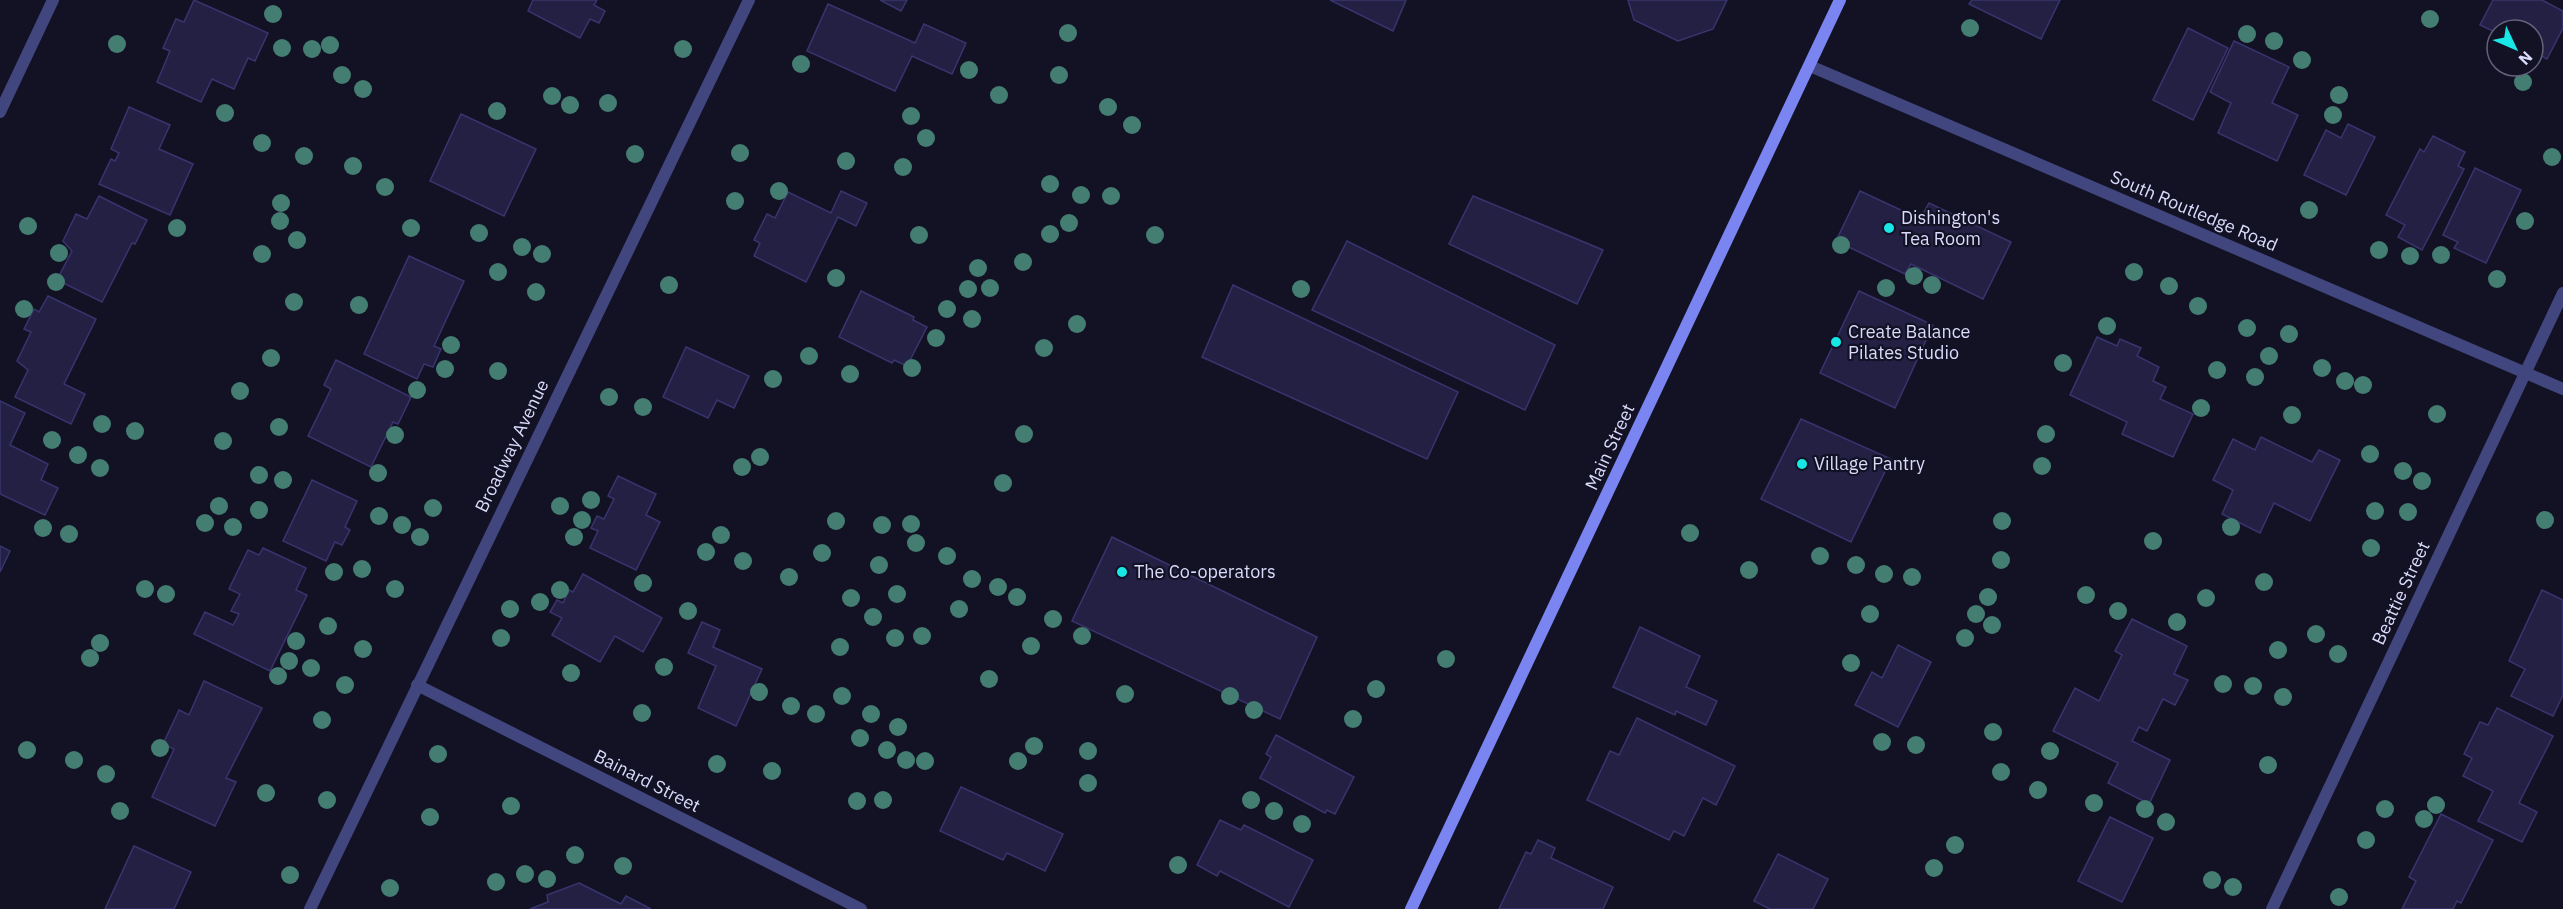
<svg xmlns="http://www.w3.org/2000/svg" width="2563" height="909" font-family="'IBM Plex Sans',sans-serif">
<rect width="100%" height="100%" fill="#131225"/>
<g fill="#232044" stroke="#39346e" stroke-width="1.5">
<polygon points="194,0 268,33 255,61 248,58 234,89 212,79 201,102 157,82 170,51 163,48 176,19 184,22"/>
<polygon points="533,0 597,0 594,5 605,11 599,23 590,19 580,38 528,11"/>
<polygon points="880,0 907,0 901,11"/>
<polygon points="1330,0 1406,0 1393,31"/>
<polygon points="1628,0 1727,0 1713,29 1678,41 1634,20"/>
<polygon points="1972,0 2060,0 2041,39 1969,4"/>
<polygon points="2493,0 2542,0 2563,11 2563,28 2547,59 2533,52 2533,30 2497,30 2497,33 2480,25"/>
<polygon points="828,4 915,43 924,24 966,43 952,74 912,56 895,91 807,51"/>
<polygon points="2188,28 2228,48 2193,120 2153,100"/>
<polygon points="2234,41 2289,67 2272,103 2298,115 2277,161 2218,133 2231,103 2210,92"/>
<polygon points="129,107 170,125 159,149 193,164 170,215 99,184 111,159 115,161 119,153 111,149"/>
<polygon points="461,114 536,149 504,216 430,181"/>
<polygon points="2348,124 2375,137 2346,195 2304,175 2326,130 2341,138"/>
<polygon points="2433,136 2465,152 2458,166 2464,169 2422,250 2398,237 2405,225 2386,215 2420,149 2424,152"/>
<polygon points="2475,168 2521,190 2486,263 2454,248 2458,242 2443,235"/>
<polygon points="841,191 867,203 856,226 838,217 806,282 754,256 760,243 754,240 767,214 775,218 788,192 831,213"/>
<polygon points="1860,191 1920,219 1929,203 2011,242 1983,299 1911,264 1905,274 1836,241"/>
<polygon points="99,196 147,220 135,244 132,243 102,302 57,280 72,251 63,241 76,214 87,219"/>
<polygon points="1473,196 1603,250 1577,304 1449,244"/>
<polygon points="1347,241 1555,345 1525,410 1312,310"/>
<polygon points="409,256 464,281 434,346 441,349 433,367 424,364 417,379 364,354"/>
<polygon points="1233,285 1458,392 1427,459 1202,357"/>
<polygon points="861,291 914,317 913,320 927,327 907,366 894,360 892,363 839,337"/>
<polygon points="1859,291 1933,325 1895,408 1820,373"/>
<polygon points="48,296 96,319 64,384 85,394 71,424 15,397 28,370 17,361 31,332 24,329 34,309 39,312"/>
<polygon points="2097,337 2117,346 2120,339 2141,348 2137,356 2159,367 2153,381 2166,387 2160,399 2193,414 2173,457 2122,434 2127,422 2070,395"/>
<polygon points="686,347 749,376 734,408 717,400 708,418 663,397"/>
<polygon points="336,360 411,397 398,424 393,422 371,467 308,436 331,389 324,385"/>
<polygon points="0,401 25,413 10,445 48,464 41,480 58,488 45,515 0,494"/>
<polygon points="1801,419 1891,459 1851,542 1761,499"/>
<polygon points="2261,437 2312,462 2319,450 2340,460 2310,521 2274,503 2260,533 2222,514 2233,490 2213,480 2233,439 2255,450"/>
<polygon points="618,476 656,494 646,515 660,522 636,570 590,548 598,531 591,528 597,516 604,519 614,499 608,496"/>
<polygon points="312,480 357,501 345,527 350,530 342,545 335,542 326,561 283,541"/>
<polygon points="1112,537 1317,637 1280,719 1072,621"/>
<polygon points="0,546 10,551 0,572"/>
<polygon points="263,548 306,568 296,590 307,595 270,671 194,634 205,612 233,625 239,614 231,611 240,594 229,589 248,550 259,555"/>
<polygon points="583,574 662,618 643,652 615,636 600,662 552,635 562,618 550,612 557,600 563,603 569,590 573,592"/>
<polygon points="2542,590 2563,600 2563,695 2553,716 2511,696 2525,669 2509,661"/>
<polygon points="2132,619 2187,646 2174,674 2188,680 2175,705 2163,699 2147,731 2139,727 2132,741 2170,760 2149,804 2108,783 2118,763 2053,731 2075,688 2099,701 2122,655 2115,651"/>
<polygon points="702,622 720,630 713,647 762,669 736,726 698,708 716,666 688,653"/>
<polygon points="1640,627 1700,656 1686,687 1717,701 1706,725 1676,711 1675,715 1613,687"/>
<polygon points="1898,645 1931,662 1898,727 1855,705 1872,672 1882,678"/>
<polygon points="204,681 262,708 226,778 236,782 215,826 152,797 174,749 163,744 179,710 189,715"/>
<polygon points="2497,708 2553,736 2519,803 2537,812 2522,842 2478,821 2493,791 2463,776 2472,758 2464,754 2480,722 2488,725"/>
<polygon points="1637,718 1735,766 1716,805 1703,798 1684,836 1674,831 1669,840 1587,800 1610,751 1619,755"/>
<polygon points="1276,735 1354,777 1335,814 1327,810 1325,813 1260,778 1271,757 1266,754"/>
<polygon points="961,787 1063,834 1045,871 1007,853 1003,860 940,831"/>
<polygon points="2441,814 2493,840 2461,903 2457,901 2453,909 2402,909 2416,881 2409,877"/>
<polygon points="2110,817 2153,838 2122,902 2078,881"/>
<polygon points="1220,820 1241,830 1244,825 1313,860 1289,907 1220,871 1217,876 1197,865"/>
<polygon points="1538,840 1555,848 1551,858 1613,887 1603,909 1499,909 1526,852 1531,854"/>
<polygon points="134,846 191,872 174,909 105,909"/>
<polygon points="1778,854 1828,879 1813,909 1770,909 1754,901"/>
<polygon points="579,883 621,904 626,896 651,909 530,909 548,902 547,895"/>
</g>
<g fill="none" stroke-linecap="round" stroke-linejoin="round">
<g stroke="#42467f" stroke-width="12">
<polyline points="1810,66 2563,389"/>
<polyline points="0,112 53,0"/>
<polyline points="417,685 861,909"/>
<polyline points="310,909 749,0"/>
<polyline points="2272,909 2563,293"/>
</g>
<polyline stroke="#7a85f1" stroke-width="12" points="1411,909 1840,0"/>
</g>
<g fill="#447d71">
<circle cx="273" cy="14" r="9"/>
<circle cx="2430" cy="19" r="9"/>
<circle cx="1970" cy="28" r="9"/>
<circle cx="1068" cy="33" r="9"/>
<circle cx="2247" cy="34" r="9"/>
<circle cx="2274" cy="41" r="9"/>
<circle cx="117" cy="44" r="9"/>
<circle cx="330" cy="45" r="9"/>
<circle cx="282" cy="48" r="9"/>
<circle cx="312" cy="49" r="9"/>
<circle cx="683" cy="49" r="9"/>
<circle cx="2302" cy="60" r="9"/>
<circle cx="801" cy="64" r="9"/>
<circle cx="969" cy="70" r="9"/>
<circle cx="342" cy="75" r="9"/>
<circle cx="1059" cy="75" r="9"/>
<circle cx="2523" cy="82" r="9"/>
<circle cx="363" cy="89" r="9"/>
<circle cx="999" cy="95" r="9"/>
<circle cx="2339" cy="95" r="9"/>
<circle cx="552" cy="96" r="9"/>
<circle cx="608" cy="103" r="9"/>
<circle cx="570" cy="105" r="9"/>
<circle cx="1108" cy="107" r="9"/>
<circle cx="497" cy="111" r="9"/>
<circle cx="225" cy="113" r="9"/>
<circle cx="2333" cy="115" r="9"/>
<circle cx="911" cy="116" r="9"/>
<circle cx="1132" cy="125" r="9"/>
<circle cx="926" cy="138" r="9"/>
<circle cx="262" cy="143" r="9"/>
<circle cx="740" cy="153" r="9"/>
<circle cx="635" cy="154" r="9"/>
<circle cx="304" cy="156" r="9"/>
<circle cx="2552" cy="157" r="9"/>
<circle cx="846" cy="161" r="9"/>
<circle cx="353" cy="166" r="9"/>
<circle cx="903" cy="167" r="9"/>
<circle cx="1050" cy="184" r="9"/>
<circle cx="385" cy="187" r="9"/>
<circle cx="779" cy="191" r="9"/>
<circle cx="1081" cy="195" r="9"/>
<circle cx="1111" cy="196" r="9"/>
<circle cx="735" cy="201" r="9"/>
<circle cx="281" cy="203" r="9"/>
<circle cx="2309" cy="210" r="9"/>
<circle cx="280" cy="221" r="9"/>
<circle cx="2525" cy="221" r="9"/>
<circle cx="1069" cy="223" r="9"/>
<circle cx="28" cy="226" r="9"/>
<circle cx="177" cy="228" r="9"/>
<circle cx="411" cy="228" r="9"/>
<circle cx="479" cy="233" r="9"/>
<circle cx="1050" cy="234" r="9"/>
<circle cx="919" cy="235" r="9"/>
<circle cx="1155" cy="235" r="9"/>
<circle cx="297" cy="240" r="9"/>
<circle cx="1841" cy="245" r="9"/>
<circle cx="522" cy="247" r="9"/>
<circle cx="2379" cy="250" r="9"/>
<circle cx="59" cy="253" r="9"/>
<circle cx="262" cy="254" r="9"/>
<circle cx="542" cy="254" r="9"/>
<circle cx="2441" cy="255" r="9"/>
<circle cx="2410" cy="256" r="9"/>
<circle cx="1023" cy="262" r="9"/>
<circle cx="978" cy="268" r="9"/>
<circle cx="498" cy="272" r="9"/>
<circle cx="2134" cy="272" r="9"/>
<circle cx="1914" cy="276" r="9"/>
<circle cx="836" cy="278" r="9"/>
<circle cx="2497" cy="279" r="9"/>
<circle cx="56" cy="282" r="9"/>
<circle cx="669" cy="285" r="9"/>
<circle cx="1932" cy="285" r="9"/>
<circle cx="2169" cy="286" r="9"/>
<circle cx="990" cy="288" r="9"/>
<circle cx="1886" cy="288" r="9"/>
<circle cx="968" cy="289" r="9"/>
<circle cx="1301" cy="289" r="9"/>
<circle cx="536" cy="292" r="9"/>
<circle cx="294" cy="302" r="9"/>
<circle cx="359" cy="305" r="9"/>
<circle cx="2198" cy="306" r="9"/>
<circle cx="24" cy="309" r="9"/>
<circle cx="947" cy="309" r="9"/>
<circle cx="972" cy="319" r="9"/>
<circle cx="1077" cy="324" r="9"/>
<circle cx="2107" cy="326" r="9"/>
<circle cx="2247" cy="328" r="9"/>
<circle cx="2289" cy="334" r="9"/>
<circle cx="936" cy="338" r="9"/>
<circle cx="451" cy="345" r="9"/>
<circle cx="1044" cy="348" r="9"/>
<circle cx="809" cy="356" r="9"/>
<circle cx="2269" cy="356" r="9"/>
<circle cx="271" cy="358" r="9"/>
<circle cx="2063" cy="363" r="9"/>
<circle cx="912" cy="368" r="9"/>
<circle cx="2322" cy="368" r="9"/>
<circle cx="445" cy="369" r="9"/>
<circle cx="2217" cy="370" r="9"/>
<circle cx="498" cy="371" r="9"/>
<circle cx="850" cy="374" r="9"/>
<circle cx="2255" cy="377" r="9"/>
<circle cx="773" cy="379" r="9"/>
<circle cx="2345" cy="381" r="9"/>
<circle cx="2363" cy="385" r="9"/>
<circle cx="417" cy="390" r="9"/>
<circle cx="240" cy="391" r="9"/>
<circle cx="609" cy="397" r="9"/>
<circle cx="643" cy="407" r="9"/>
<circle cx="2201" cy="408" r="9"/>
<circle cx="2437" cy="414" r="9"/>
<circle cx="2292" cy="415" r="9"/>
<circle cx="102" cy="424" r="9"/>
<circle cx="279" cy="427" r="9"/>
<circle cx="135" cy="431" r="9"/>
<circle cx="1024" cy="434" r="9"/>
<circle cx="2046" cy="434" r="9"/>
<circle cx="395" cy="435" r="9"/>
<circle cx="52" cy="440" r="9"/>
<circle cx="223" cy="441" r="9"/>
<circle cx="2370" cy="454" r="9"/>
<circle cx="78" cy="455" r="9"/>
<circle cx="760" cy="457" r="9"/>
<circle cx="2042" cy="466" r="9"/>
<circle cx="742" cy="467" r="9"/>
<circle cx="100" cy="468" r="9"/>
<circle cx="2403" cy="471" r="9"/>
<circle cx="378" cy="473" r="9"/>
<circle cx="259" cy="475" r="9"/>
<circle cx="283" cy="480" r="9"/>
<circle cx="2422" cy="481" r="9"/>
<circle cx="1003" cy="483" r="9"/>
<circle cx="591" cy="500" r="9"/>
<circle cx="219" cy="506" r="9"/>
<circle cx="560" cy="506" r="9"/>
<circle cx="433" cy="508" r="9"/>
<circle cx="259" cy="510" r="9"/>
<circle cx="2375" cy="511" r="9"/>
<circle cx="2408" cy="512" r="9"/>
<circle cx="379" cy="516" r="9"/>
<circle cx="582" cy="520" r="9"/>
<circle cx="2545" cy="520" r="9"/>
<circle cx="836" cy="521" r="9"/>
<circle cx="2002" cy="521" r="9"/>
<circle cx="205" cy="523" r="9"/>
<circle cx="911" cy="524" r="9"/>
<circle cx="402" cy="525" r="9"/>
<circle cx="882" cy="525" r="9"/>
<circle cx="233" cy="527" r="9"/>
<circle cx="2231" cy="527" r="9"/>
<circle cx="43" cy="528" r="9"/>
<circle cx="1690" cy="533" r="9"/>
<circle cx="69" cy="534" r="9"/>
<circle cx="721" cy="535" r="9"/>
<circle cx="420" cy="537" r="9"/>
<circle cx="574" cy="537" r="9"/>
<circle cx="2153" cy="541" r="9"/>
<circle cx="916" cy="543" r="9"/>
<circle cx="2371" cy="548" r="9"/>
<circle cx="706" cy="552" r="9"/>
<circle cx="822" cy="553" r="9"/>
<circle cx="947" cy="556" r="9"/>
<circle cx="1820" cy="556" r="9"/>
<circle cx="2001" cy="560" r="9"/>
<circle cx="743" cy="561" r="9"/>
<circle cx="879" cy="565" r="9"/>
<circle cx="1856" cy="565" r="9"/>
<circle cx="362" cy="569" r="9"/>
<circle cx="1749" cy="570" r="9"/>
<circle cx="334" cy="572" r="9"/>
<circle cx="1884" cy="574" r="9"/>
<circle cx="789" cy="577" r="9"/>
<circle cx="1912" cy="577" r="9"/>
<circle cx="972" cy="579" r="9"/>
<circle cx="2264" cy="582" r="9"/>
<circle cx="643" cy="583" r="9"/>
<circle cx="998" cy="587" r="9"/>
<circle cx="145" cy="589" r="9"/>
<circle cx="395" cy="589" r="9"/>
<circle cx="560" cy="590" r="9"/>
<circle cx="166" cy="594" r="9"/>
<circle cx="897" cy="594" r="9"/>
<circle cx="2086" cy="595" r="9"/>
<circle cx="1017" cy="597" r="9"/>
<circle cx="1988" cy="597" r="9"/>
<circle cx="851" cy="598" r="9"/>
<circle cx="2206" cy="598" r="9"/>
<circle cx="540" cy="602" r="9"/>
<circle cx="510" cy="609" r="9"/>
<circle cx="959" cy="609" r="9"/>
<circle cx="688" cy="611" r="9"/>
<circle cx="2118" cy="611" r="9"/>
<circle cx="1870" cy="614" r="9"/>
<circle cx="1976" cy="614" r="9"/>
<circle cx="873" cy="617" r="9"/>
<circle cx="1053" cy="619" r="9"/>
<circle cx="2177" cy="622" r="9"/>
<circle cx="1992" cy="625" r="9"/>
<circle cx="328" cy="626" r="9"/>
<circle cx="2316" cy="634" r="9"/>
<circle cx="922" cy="636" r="9"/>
<circle cx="1082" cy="636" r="9"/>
<circle cx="501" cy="638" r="9"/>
<circle cx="895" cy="638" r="9"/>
<circle cx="1965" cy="638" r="9"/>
<circle cx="296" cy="641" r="9"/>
<circle cx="100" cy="643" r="9"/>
<circle cx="1031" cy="646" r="9"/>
<circle cx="840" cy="647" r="9"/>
<circle cx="363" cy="649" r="9"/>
<circle cx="2278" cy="650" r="9"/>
<circle cx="2338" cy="654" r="9"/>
<circle cx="90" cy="658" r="9"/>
<circle cx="1446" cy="659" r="9"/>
<circle cx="289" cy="661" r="9"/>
<circle cx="1851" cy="663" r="9"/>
<circle cx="664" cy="667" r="9"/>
<circle cx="311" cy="668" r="9"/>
<circle cx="571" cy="673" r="9"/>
<circle cx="278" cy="676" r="9"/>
<circle cx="989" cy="679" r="9"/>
<circle cx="2223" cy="684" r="9"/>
<circle cx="345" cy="685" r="9"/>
<circle cx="2253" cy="686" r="9"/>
<circle cx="1376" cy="689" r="9"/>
<circle cx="759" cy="692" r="9"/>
<circle cx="1125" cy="694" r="9"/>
<circle cx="842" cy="696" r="9"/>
<circle cx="1230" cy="696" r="9"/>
<circle cx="2283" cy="697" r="9"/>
<circle cx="791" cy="706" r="9"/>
<circle cx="1254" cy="710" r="9"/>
<circle cx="642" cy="713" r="9"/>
<circle cx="816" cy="714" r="9"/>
<circle cx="871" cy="714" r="9"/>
<circle cx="1353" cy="719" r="9"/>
<circle cx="322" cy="720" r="9"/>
<circle cx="898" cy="727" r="9"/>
<circle cx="1993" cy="732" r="9"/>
<circle cx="860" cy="738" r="9"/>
<circle cx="1882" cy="742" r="9"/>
<circle cx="1916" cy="745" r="9"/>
<circle cx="1034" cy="746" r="9"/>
<circle cx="160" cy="748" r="9"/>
<circle cx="27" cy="750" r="9"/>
<circle cx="887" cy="750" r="9"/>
<circle cx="1088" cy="751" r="9"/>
<circle cx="2050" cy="751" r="9"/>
<circle cx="438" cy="754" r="9"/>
<circle cx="74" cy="760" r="9"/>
<circle cx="906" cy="760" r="9"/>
<circle cx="925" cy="761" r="9"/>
<circle cx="1018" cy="761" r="9"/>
<circle cx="717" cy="764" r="9"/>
<circle cx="2268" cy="765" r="9"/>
<circle cx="772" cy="771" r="9"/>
<circle cx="2001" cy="772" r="9"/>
<circle cx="106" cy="774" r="9"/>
<circle cx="1088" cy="783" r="9"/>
<circle cx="2038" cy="790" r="9"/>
<circle cx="266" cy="793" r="9"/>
<circle cx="327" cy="800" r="9"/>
<circle cx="883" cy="800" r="9"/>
<circle cx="1251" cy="800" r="9"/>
<circle cx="857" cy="801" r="9"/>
<circle cx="2094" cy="803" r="9"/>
<circle cx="2436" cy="805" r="9"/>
<circle cx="511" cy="806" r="9"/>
<circle cx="2145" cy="809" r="9"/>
<circle cx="2385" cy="809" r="9"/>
<circle cx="120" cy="811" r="9"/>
<circle cx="1274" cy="811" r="9"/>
<circle cx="430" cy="817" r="9"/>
<circle cx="2424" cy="819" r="9"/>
<circle cx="2166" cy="822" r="9"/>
<circle cx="1302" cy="824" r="9"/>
<circle cx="2366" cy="840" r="9"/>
<circle cx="1955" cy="845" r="9"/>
<circle cx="575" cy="855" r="9"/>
<circle cx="1178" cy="865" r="9"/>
<circle cx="623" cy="866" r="9"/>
<circle cx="1934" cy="868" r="9"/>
<circle cx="525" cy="874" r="9"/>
<circle cx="290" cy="875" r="9"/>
<circle cx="547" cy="879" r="9"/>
<circle cx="2212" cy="880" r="9"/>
<circle cx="496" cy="882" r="9"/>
<circle cx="2233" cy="887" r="9"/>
<circle cx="390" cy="888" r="9"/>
<circle cx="2339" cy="897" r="9"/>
</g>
<g fill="#19e7e5" stroke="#131225" stroke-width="2">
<circle cx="1889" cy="228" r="6"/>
<circle cx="1836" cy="342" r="6"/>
<circle cx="1802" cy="464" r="6"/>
<circle cx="1122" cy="572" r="6"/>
</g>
<g text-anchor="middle" stroke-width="4.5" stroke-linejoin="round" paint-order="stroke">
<g font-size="18" fill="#dadafb" stroke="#131225">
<text transform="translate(2194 211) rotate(23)" y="6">South Routledge Road</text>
<text transform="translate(512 446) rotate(-64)" y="6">Broadway Avenue</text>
<text transform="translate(1610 447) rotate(-65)" y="6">Main Street</text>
<text transform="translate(2401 593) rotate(-65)" y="6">Beattie Street</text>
<text transform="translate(647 781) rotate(27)" y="6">Bainard Street</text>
</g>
<g font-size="18" fill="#dadafb" stroke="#131225" text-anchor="start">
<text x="1901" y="224">Dishington's<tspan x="1901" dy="21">Tea Room</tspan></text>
<text x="1848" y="338">Create Balance<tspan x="1848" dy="21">Pilates Studio</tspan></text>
<text x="1814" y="470">Village Pantry</text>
<text x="1134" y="578">The Co-operators</text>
</g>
</g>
<g transform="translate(2515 48) rotate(134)"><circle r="28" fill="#131225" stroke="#63627b" stroke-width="1.5"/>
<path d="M0-4.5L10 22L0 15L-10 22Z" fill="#19e7e5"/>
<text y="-9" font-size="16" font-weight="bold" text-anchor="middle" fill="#dadafb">N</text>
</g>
</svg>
